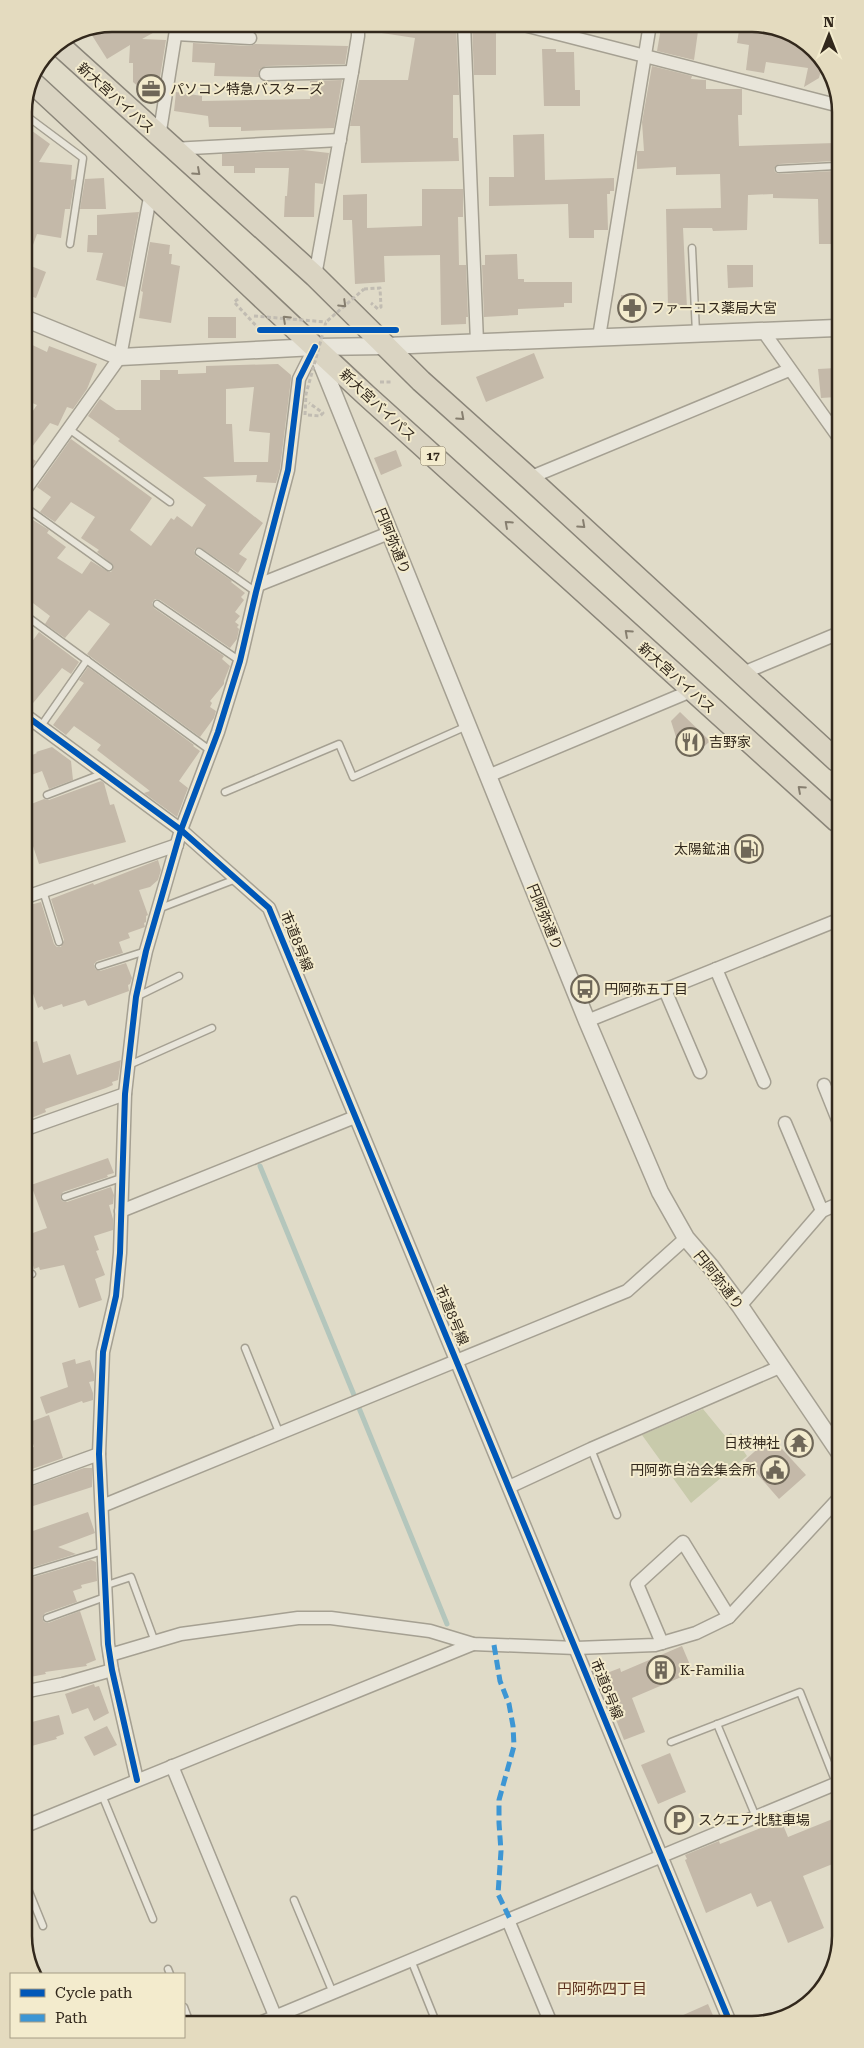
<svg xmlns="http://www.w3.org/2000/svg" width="864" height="2048" font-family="'Roboto Serif','Noto Sans JP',serif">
<rect width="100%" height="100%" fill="#e0dbc8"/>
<polygon fill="#c8caab" points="703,1409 726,1437 731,1433 747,1456 691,1503 642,1435"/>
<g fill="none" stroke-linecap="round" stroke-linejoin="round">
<g stroke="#b4c6bc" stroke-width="5">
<polyline points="260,1166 354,1395"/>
<polyline points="359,1408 447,1624"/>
</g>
</g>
<g fill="#c4b9a9" fill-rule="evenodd">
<polygon points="112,24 121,24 126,32 141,24 169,24 142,39 166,40 157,96 149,96 133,82 133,63 129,63 130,45 107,59 88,29"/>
<polygon points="207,24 254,24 254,31 207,28"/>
<polygon points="376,24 456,24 459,95 453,95 453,138 458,138 459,161 361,163 360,126 350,126 359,80 408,80 415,38 375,32"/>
<polygon points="472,24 496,24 496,75 474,75"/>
<polygon points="677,24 699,24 694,60 657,51 661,28 676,30"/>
<polygon points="740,24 758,24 783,34 782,37 806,42 826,70 821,70 819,78 804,87 808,68 766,62 764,73 746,70 749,45 737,43"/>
<polygon points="193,43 250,46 255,44 348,46 345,64 266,66 259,70 259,77 214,76 215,63 192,62"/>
<polygon points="542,49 556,49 556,52 574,52 575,90 580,90 580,106 544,106"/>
<polygon points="652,66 692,76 691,79 706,80 706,89 742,89 742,115 738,115 739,146 835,143 834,161 779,164 774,169 775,172 779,174 834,171 836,174 836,244 819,244 818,199 773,198 773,194 748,195 747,230 713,231 712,228 683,228 687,308 668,308 666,209 721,208 720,174 676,175 676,167 637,169 637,151 644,151 642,122"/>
<polygon points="342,80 334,128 241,131 241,127 209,127 208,116 174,111 176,92 202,96 202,101 310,99 310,81"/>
<polygon points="24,125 50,144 39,162 72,165 71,180 75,179 70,209 65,209 61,238 37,234 26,264 24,223 28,197 24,196"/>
<polygon points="544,134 545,180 614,178 614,191 610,191 610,194 607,194 608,230 594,230 594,238 569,238 568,204 489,206 489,177 514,177 513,135"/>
<polygon points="303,150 329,153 323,184 315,183 314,217 284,217 285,196 287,196 289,168 255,168 255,173 234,173 234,166 222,166 222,154"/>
<polygon points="104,178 106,209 80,209 85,179"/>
<polygon points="422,189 463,189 463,217 458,217 459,265 466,265 468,317 466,317 466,324 441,325 440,255 384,256 385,282 355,284 352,220 343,220 343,195 367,194 367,228 422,226"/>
<polygon points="139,212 125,287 96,280 103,253 87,252 88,235 97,235 97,215"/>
<polygon points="150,242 170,245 169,254 172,254 171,264 180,266 171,323 139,318 143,292 141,291"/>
<polygon points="517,254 518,279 524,279 524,282 572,282 572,303 564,303 564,307 518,309 518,315 484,317 482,265 485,265 485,255"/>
<polygon points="727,265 753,265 753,287 728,288"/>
<polygon points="31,266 46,272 36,298 24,294 24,285"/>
<polygon points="621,295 641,296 640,320 620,320"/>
<rect x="208" y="317" width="28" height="21"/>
<polygon points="24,341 47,352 49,346 97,364 87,389 73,409 67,407 58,426 50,423 26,455 36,461 25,476 25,422 37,405 25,400"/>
<polygon points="534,353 544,378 486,402 476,377"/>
<path d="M278,364L291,375V379L280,469L276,483L256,482L257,475L203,477L263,523L239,554L247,559L238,573L201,548H196L194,551L196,556L232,581L231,582L245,593L241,597L244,600L235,612L240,616L235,622L239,625L237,627L239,629L237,639L230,648L160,600L155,599L152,603L154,608L224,656L222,659L230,666L224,681V684L210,701L212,703L210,707L216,711L214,718L200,737L87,654L110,624L89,610L65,638L45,624L50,616L25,597V515L49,530L47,533L66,547L57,558L82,574L91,561L107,571L111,572L113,569V565L97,552L99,550L81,538L95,517L71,502L55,522L40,512L51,497L37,487L71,439L152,498L130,530L151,546L171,518L174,520L177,516L192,527L206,505L118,441L120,439L88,416L100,399L116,410H141V380H160V370H178V374L206,373V366ZM254,387L249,431L270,433L268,462H234L232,424H226V389Z"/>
<polygon points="836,368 836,397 821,398 818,369"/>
<polygon points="396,450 402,466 381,475 374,458"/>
<polygon points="39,632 79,662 71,674 62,668 29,708 25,707 25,651"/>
<polygon points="88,667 194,745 193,746 200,751 179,781 188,788 177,817 144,793 150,791 97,750 101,745 74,726 66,735 53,725 84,683 79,680"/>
<polygon points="680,712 710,741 696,754 676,737 671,721"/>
<polygon points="52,747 71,761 73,780 49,789 42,771 26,777 25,758 37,753 36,752"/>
<polygon points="101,781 104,783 110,805 114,804 126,842 39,864 26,825 26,806 44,799 49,800"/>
<polygon points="158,860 161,870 158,880 150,887 139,890 148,915 146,916 146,922 144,923 145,927 128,933 130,938 119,942 123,953 97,961 94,964 95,969 100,971 126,963 132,978 130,984 128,985 129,991 88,1006 85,1000 63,1007 62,1004 44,1010 42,1006 38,1008 29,982 26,983 26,906 41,902 54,944 57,947 61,947 64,940 51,899 93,883 94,885"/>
<polygon points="37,1041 43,1063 70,1054 77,1075 121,1060 118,1080 112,1082 113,1085 106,1088 45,1109 46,1112 29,1119 26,1111 26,1044"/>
<polygon points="108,1158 114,1173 107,1175 108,1177 63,1192 60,1197 62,1201 67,1202 111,1187 114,1195 113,1204 109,1205 113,1219 113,1230 94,1236 99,1250 96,1251 105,1275 95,1279 102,1300 79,1308 64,1265 40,1270 39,1267 34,1269 29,1250 27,1251 27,1235 47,1228 31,1185"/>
<polygon points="75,1359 76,1364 90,1360 94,1374 94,1381 89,1382 93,1393 93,1400 83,1403 82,1401 46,1414 40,1397 68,1387 62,1363"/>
<polygon points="49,1415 63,1458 32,1469 27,1449 34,1447 27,1423"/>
<polygon points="771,1437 806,1475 779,1499 745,1460"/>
<polygon points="84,1468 92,1468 92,1487 27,1508 27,1488"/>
<polygon points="88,1512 95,1533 58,1547 76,1554 27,1569 27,1533"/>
<polygon points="91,1560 96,1562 97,1581 81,1585 82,1588 73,1591 77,1602 45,1613 42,1618 44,1622 48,1623 80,1611 96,1660 86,1664 87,1666 45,1672 46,1674 30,1677 28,1664 27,1579"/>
<polygon points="682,1646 693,1672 632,1698 645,1732 624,1740 599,1676 620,1668 621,1672"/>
<polygon points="94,1684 95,1687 99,1686 109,1713 94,1721 88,1708 72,1714 65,1694"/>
<polygon points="59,1715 64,1734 56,1737 57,1739 28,1747 28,1723"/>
<polygon points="107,1726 117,1745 94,1756 84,1737"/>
<polygon points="670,1753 686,1792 658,1804 641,1765"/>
<polygon points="840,1816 840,1861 803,1876 824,1928 788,1943 771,1901 757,1907 751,1893 706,1913 685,1860 687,1859 685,1855 719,1841 720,1844 781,1820 788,1837"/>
<polygon points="708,2004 715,2020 672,2020"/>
</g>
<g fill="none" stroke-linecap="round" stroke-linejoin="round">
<defs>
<g id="service">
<polyline points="24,114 83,158 70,244"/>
<polyline points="779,169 836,166"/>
<polyline points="692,248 696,333"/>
<polyline points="69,429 170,502"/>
<polyline points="25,507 109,567"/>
<polyline points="199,552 256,592"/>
<polyline points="157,604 240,661"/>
<polyline points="25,615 211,751"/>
<polyline points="41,726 87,660"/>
<polyline points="225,792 339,744 353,777 467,726"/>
<polyline points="47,795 104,773"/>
<polyline points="43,891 59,942"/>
<polyline points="158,909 236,879"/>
<polyline points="99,966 146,951"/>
<polyline points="136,997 179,976"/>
<polyline points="129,1065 212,1028"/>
<polyline points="65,1197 121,1178"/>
<polyline points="27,1275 32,1274"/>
<polyline points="245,1348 279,1432"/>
<polyline points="591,1449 617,1515"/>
<polyline points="27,1574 103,1551"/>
<polyline points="104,1586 131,1577 155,1642"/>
<polyline points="47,1618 105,1597"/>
<polyline points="717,1724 756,1817"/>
<polyline points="671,1742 800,1692 836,1783"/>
<polyline points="102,1795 153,1919"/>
<polyline points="28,1889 43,1926"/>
<polyline points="294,1900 333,1993"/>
<polyline points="411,1960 436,2022"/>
<polyline points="168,1969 170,1974"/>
<polyline points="184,2007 190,2023"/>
</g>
<g id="minor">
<polyline points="464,24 477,342"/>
<polyline points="520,24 836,105"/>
<polyline points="176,34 250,38"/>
<polyline points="266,74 352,72"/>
<polyline points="159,137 177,24"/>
<polyline points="172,149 340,140"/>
<polyline points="315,276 352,72 358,36 358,24"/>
<polyline points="763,331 837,435"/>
<polyline points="599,337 650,24"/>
<polyline points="529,478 789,370"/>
<polyline points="25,490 120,357 151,192"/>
<polyline points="258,585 389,533"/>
<polyline points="743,673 837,634"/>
<polyline points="25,715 181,830 269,908 729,2020"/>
<polyline points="488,776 691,691"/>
<polyline points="26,897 177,845"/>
<polyline points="716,969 764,1082"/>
<polyline points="665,990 700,1072"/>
<polyline points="587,1021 838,920"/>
<polyline points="824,1085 838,1120"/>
<polyline points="785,1123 822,1211"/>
<polyline points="26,1129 125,1094"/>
<polyline points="121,1211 355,1117"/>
<polyline points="740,1306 822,1211 838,1204"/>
<polyline points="27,1480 99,1454"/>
<polyline points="509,1487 591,1449 782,1366"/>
<polyline points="102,1506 627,1291 686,1238"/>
<polyline points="662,1643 637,1584 683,1542 729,1617"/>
<polyline points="110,1655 181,1634 298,1618 331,1618 430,1631 473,1644 576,1648 655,1645 696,1633 729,1617 839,1498"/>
<polyline points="28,1691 63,1684 112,1670"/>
<polyline points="172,1766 278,2023"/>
<polyline points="137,1780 112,1670 108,1644 99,1454 103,1352 116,1296 120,1253 125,1094 136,997 146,951 181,830 218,732 240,661 256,592 288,470 299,379 315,347"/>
<polyline points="28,1825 473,1644"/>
<polyline points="508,1920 550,2021"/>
<polyline points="260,2023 840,1782"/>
</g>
<g id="tertiary">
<polyline points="24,318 120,357 315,347 386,346 836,328"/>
<polyline points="316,350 587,1021 660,1192 686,1238 711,1267 740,1306 839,1452"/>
</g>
<g id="trunk">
<polyline points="58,44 315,276 421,381 529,478 837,761"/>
<path d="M34,84C146,187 255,292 366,395C522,538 679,680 837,821"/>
</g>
</defs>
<use href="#service" stroke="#a5a092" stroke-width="9"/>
<use href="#minor" stroke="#a5a092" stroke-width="15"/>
<use href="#tertiary" stroke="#a5a092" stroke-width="19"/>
<use href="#trunk" stroke="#8a8579" stroke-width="24"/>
<g stroke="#c1bcb2" stroke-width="3" stroke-dasharray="4 2.5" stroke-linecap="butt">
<polyline points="364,289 380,288 381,307 378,309 371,303"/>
<polyline points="238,299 234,302 260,330"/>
<polyline points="380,382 392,382"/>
<polyline points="308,415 320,416 323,413 309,403"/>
</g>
<use href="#service" stroke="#e8e5da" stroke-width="6"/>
<use href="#minor" stroke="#e8e5da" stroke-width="12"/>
<use href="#tertiary" stroke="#e8e5da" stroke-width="16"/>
<use href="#trunk" stroke="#dad4c2" stroke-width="21"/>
<g stroke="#c1bcb2" stroke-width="3" stroke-dasharray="4 2.5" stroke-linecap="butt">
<polyline points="254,316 326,322"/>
<polyline points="305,415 306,394 326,322 364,289"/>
</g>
<polyline stroke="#3d96d4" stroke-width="5" stroke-dasharray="10 5" stroke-linecap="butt" points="494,1645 500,1681 509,1704 513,1726 514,1746 499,1800 499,1823 501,1851 498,1894 510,1919"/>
<defs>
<g id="cycleway">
<polyline points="260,330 396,330"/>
<polyline points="25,715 181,830 269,908 729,2020"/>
<polyline points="137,1780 112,1670 108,1644 99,1454 103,1352 116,1296 120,1253 125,1094 136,997 146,951 181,830 218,732 240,661 256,592 288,470 299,379 315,347"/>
</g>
</defs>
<use href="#cycleway" stroke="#f3ebcd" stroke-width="9"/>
<use href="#cycleway" stroke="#0057b8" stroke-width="6"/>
</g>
<defs><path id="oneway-chevron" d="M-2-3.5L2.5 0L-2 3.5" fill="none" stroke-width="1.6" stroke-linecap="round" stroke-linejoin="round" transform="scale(1.25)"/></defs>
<g stroke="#867e6f">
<use href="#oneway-chevron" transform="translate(197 172) rotate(42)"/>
<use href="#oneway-chevron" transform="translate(343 304) rotate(44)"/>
<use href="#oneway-chevron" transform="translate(286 319) rotate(-137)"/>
<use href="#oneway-chevron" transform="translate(461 417) rotate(42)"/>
<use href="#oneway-chevron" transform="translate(508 524) rotate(-138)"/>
<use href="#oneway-chevron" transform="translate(582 525) rotate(42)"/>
<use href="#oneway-chevron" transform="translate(628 633) rotate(-138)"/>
<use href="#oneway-chevron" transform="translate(801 789) rotate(-138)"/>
</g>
<defs>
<symbol id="office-ring" viewBox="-11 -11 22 22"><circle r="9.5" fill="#f3ebcd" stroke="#6f6758" stroke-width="1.5"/><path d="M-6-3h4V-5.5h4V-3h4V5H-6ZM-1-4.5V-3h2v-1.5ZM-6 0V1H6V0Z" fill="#6f6758"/></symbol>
<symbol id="pharmacy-ring" viewBox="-11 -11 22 22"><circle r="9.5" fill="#f3ebcd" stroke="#6f6758" stroke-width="1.5"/><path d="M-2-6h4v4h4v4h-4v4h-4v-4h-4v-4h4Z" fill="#6f6758"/></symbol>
<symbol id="restaurant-ring" viewBox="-11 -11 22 22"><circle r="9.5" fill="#f3ebcd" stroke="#6f6758" stroke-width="1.5"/><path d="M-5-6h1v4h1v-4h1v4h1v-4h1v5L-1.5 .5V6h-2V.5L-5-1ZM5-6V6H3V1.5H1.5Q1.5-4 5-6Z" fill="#6f6758"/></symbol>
<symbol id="fuel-ring" viewBox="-11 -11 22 22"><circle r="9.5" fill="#f3ebcd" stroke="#6f6758" stroke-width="1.5"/><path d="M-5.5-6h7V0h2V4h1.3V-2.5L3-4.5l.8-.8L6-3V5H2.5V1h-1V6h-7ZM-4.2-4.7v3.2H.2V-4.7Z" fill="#6f6758"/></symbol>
<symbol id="bus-ring" viewBox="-11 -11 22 22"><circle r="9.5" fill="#f3ebcd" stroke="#6f6758" stroke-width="1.5"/><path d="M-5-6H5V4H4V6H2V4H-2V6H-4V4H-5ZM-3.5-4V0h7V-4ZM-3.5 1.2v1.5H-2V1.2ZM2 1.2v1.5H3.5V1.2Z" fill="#6f6758"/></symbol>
<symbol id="temple-ring" viewBox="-11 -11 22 22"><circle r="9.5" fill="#f3ebcd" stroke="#6f6758" stroke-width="1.5"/><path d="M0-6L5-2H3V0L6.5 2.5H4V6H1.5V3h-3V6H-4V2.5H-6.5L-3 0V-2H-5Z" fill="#6f6758"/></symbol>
<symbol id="civic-ring" viewBox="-11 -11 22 22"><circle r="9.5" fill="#f3ebcd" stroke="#6f6758" stroke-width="1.5"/><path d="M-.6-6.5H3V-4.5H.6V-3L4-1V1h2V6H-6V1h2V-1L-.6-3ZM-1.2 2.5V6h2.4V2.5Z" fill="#6f6758"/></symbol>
<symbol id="building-ring" viewBox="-11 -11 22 22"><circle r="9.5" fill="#f3ebcd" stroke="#6f6758" stroke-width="1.5"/><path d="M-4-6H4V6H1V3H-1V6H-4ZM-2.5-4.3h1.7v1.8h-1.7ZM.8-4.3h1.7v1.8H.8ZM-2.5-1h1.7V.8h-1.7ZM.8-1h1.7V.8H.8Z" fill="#6f6758"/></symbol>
<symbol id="parking-ring" viewBox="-11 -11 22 22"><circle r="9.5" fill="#f3ebcd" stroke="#6f6758" stroke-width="1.5"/><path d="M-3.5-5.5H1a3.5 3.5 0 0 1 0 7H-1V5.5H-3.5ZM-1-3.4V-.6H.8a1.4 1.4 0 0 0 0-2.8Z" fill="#6f6758"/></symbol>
</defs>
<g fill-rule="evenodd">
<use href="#office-ring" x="135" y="73" width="32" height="32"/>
<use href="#pharmacy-ring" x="616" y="292" width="32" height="32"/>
<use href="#restaurant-ring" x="674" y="726" width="32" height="32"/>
<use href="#fuel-ring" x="733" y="833" width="32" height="32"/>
<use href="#bus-ring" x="569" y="973" width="32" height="32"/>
<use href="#temple-ring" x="783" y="1427" width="32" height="32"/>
<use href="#civic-ring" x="759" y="1454" width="32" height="32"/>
<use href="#building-ring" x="645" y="1654" width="32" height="32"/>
<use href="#parking-ring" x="663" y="1804" width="32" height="32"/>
</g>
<g text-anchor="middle" stroke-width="4" stroke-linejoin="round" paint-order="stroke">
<rect fill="#f3ebcd" stroke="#6c6251" stroke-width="1" x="420.5" y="446.5" width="25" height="19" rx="4"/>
<g font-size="12" font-weight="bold" fill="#32281c">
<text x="433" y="460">17</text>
</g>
<g font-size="14" fill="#32281c" stroke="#f3ebcd" text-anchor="start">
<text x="170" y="94">パソコン特急バスターズ</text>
<text x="651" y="313">ファーコス薬局大宮</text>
<text x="709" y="747">吉野家</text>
<text x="730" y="854" text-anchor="end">太陽鉱油</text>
<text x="604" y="994">円阿弥五丁目</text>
<text x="780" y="1448" text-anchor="end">日枝神社</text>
<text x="756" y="1475" text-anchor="end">円阿弥自治会集会所</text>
<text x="680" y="1675">K-Familia</text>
<text x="698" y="1825">スクエア北駐車場</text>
</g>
<g font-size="14" fill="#32281c" stroke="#f3ebcd">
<text transform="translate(116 98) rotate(42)" y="5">新大宮バイパス</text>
<text transform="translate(378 405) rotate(43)" y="5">新大宮バイパス</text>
<text transform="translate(393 541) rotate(68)" y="5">円阿弥通り</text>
<text transform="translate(677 678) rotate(42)" y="5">新大宮バイパス</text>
<text transform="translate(545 917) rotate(68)" y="5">円阿弥通り</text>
<text transform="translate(297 941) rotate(68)" y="5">市道8号線</text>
<text transform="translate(719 1280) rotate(52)" y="5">円阿弥通り</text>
<text transform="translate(452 1315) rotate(67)" y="5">市道8号線</text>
<text transform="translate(607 1689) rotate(68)" y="5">市道8号線</text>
</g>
<g font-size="15" fill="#5c301e" stroke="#f3ebcd">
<text x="602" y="1994">円阿弥四丁目</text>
</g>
</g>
<path d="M0 0H864V2048H0ZM112 32H752A80 80 0 0 1 832 112V1936A80 80 0 0 1 752 2016H112A80 80 0 0 1 32 1936V112A80 80 0 0 1 112 32Z" fill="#e4dbbf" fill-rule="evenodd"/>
<path fill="none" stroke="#32281c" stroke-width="2.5" d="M112 32H752A80 80 0 0 1 832 112V1936A80 80 0 0 1 752 2016H112A80 80 0 0 1 32 1936V112A80 80 0 0 1 112 32Z"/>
<rect x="10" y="1973" width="175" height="65" fill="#f3ebcd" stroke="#a69d86"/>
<rect x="20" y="1989" width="25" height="8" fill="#0057b8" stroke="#a69d86"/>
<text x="55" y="1998" font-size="15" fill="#32281c">Cycle path</text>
<rect x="20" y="2014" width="25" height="8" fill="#3d96d4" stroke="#a69d86"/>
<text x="55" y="2023" font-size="15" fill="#32281c">Path</text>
<g transform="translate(829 35)" stroke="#f3ebcd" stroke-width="4" paint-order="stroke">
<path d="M0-4L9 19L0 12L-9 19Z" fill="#32281c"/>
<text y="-8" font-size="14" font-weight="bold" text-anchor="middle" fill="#32281c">N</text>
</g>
</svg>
